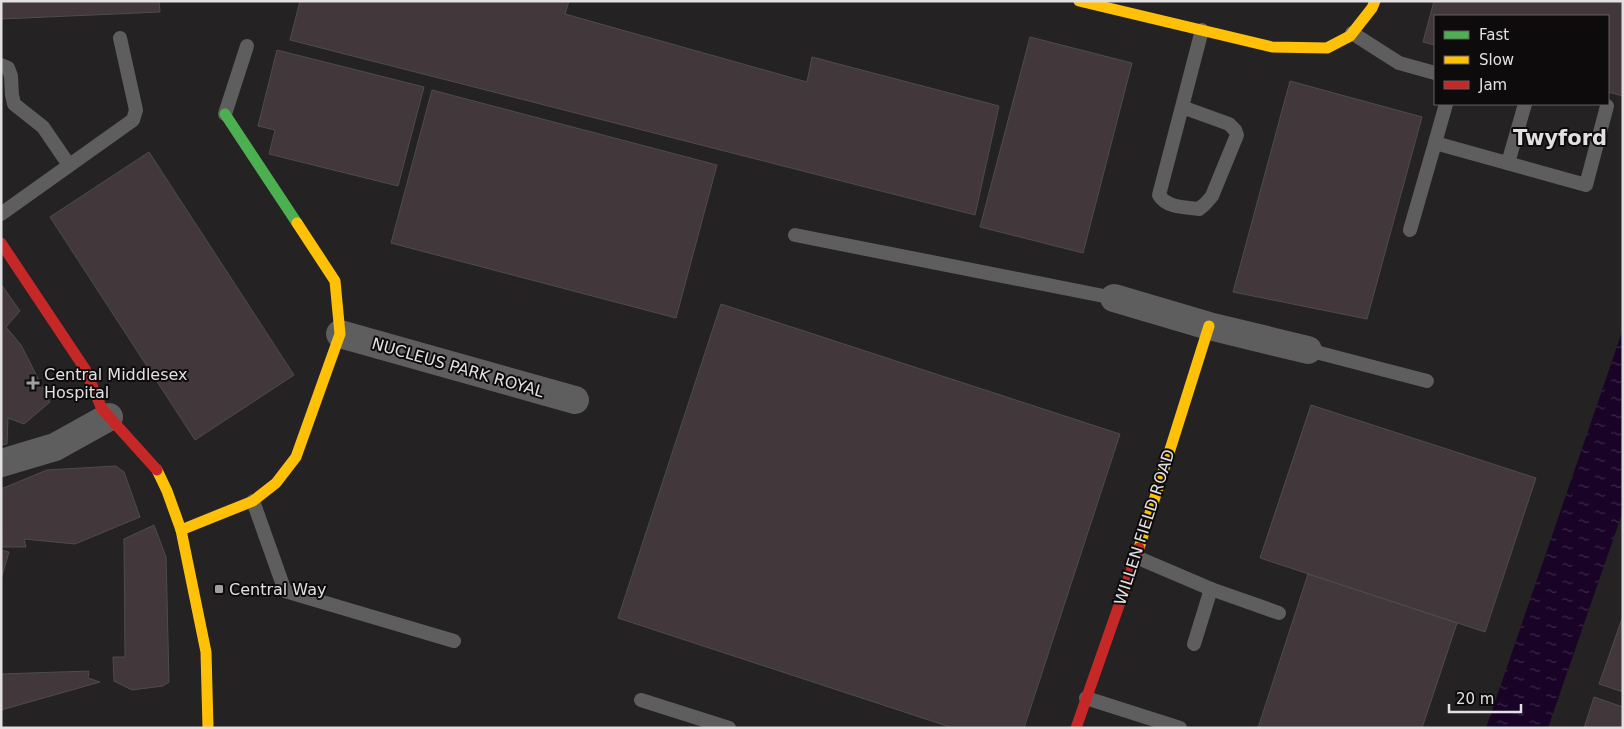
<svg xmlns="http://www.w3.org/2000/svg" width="1624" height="729" font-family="'DejaVu Sans',sans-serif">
<defs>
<pattern id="water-ripples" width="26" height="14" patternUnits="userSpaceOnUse" patternTransform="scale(1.25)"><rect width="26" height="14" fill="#190428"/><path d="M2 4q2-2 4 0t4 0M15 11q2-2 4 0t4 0" fill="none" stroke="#3a2847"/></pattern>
</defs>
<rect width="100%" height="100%" fill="#242223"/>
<polygon fill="url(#water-ripples)" points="1623,329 1623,511 1548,728 1486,728"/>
<g fill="#42373a" stroke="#4d4c4c">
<polygon points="1,1 159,1 160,12 1,19"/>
<polygon points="300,1 569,1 565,14 807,82 812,57 999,106 975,215 290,40"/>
<polygon points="1434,1 1623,1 1623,96 1608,92 1608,16 1435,16 1435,45 1423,42"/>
<polygon points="1030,37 1132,63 1083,253 980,227"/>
<polygon points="277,50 424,87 398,186 269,154 275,130 258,126"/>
<polygon points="1290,81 1422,117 1367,319 1233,292"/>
<polygon points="432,90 717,165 676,318 391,243"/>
<polygon points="149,152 294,375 195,440 50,217"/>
<polygon points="1,284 20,311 6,327 21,345 50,402 24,424 8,418 7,444 1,445"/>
<polygon points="721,304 1120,434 1024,728 953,728 618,618"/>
<polygon points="1311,405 1536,478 1485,632 1260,558"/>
<polygon points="116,466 124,472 140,517 75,544 24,539 26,547 2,547 1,489 47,470"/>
<polygon points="154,525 166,557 169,682 163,686 132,690 114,681 113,657 125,657 124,539"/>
<polygon points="1,550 9,552 1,579"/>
<polygon points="1308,574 1457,623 1422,728 1258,728"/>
<polygon points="1623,616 1623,692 1599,684"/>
<polygon points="89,671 88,678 100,682 1,710 1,674"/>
<polygon points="1594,697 1623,707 1623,728 1584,728"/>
</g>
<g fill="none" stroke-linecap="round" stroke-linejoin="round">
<g stroke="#5f5e5e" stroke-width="14">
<polyline points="1352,33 1399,63 1435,73"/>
<polyline points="1,65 8,68 11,76 12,95 14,104 43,127 69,165"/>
<polyline points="1446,104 1435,143 1586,185 1607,106"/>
<path d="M1182,107L1229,124L1235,130L1237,135L1212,196L1205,204L1199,209C1185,207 1167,208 1159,195L1202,30"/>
<polyline points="225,114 247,46"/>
<polyline points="1508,163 1525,104"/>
<polyline points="1,214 133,120 136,110 120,38"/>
<polyline points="1410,230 1435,143"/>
<polyline points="795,235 1114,298"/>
<polyline points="1308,350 1427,381"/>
<polyline points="253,501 285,591 454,641"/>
<polyline points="1136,557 1211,589 1279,613"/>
<polyline points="1194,644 1211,589"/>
<polyline points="1086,698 1180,728"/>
<polyline points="641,700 729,728"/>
</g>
<g stroke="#5f5e5e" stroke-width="28">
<polyline points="1114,298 1209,326 1308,350"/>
<polyline points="340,334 575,400"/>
<polyline points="1,463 55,447 109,417"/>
</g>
<polyline stroke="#4caf50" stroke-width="11" points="225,114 297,223"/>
<g stroke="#ffc107" stroke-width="11">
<polyline points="1079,1 1272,47 1327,48 1350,36 1372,8 1375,1"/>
<polyline points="157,470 167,491 181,530 206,652 208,728"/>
<polyline points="181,530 253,501 276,483 296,457 340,334 335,281 297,223"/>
<polyline points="1139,548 1209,326"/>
</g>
<g stroke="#c62828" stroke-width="11">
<polyline points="1,243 85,369 102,409 157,470"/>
<polyline points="1076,728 1139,548"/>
</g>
</g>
<g fill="#a09e9e" stroke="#0d0b0c" stroke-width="2">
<path d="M30.5 375.5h5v5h5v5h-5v5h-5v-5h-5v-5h5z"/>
<rect x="214" y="584" width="10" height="10" rx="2.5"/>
</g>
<g text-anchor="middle" stroke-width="4" stroke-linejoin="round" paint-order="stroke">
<g font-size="16" fill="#e3e0e1" stroke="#0d0b0c">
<text transform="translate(458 367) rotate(16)" y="6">NUCLEUS PARK ROYAL</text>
<text transform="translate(1144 527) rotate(-72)" y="6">WILLEN FIELD ROAD</text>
</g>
<g font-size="16" fill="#e3e0e1" stroke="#0d0b0c" text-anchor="start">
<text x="44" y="380">Central Middlesex<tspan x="44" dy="18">Hospital</tspan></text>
<text x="229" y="595">Central Way</text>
</g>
<g font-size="21" font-weight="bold" fill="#e3e0e1" stroke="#0d0b0c">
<text x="1560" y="145">Twyford</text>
</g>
</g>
<rect width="1624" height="729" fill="none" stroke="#e3e0e1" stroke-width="5"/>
<rect x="1434" y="15" width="175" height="90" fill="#0d0b0c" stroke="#636061"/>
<rect x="1444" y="31" width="25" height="8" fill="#4caf50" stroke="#636061"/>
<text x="1479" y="40" font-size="15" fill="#e3e0e1">Fast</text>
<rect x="1444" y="56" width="25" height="8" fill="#ffc107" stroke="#636061"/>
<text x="1479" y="65" font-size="15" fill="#e3e0e1">Slow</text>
<rect x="1444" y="81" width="25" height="8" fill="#c62828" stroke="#636061"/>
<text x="1479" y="90" font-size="15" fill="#e3e0e1">Jam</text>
<path d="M1449 704v8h72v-8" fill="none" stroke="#e3e0e1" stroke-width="2.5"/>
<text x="1456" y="704" font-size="15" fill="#e3e0e1" stroke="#0d0b0c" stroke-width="4" paint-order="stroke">20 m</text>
</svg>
